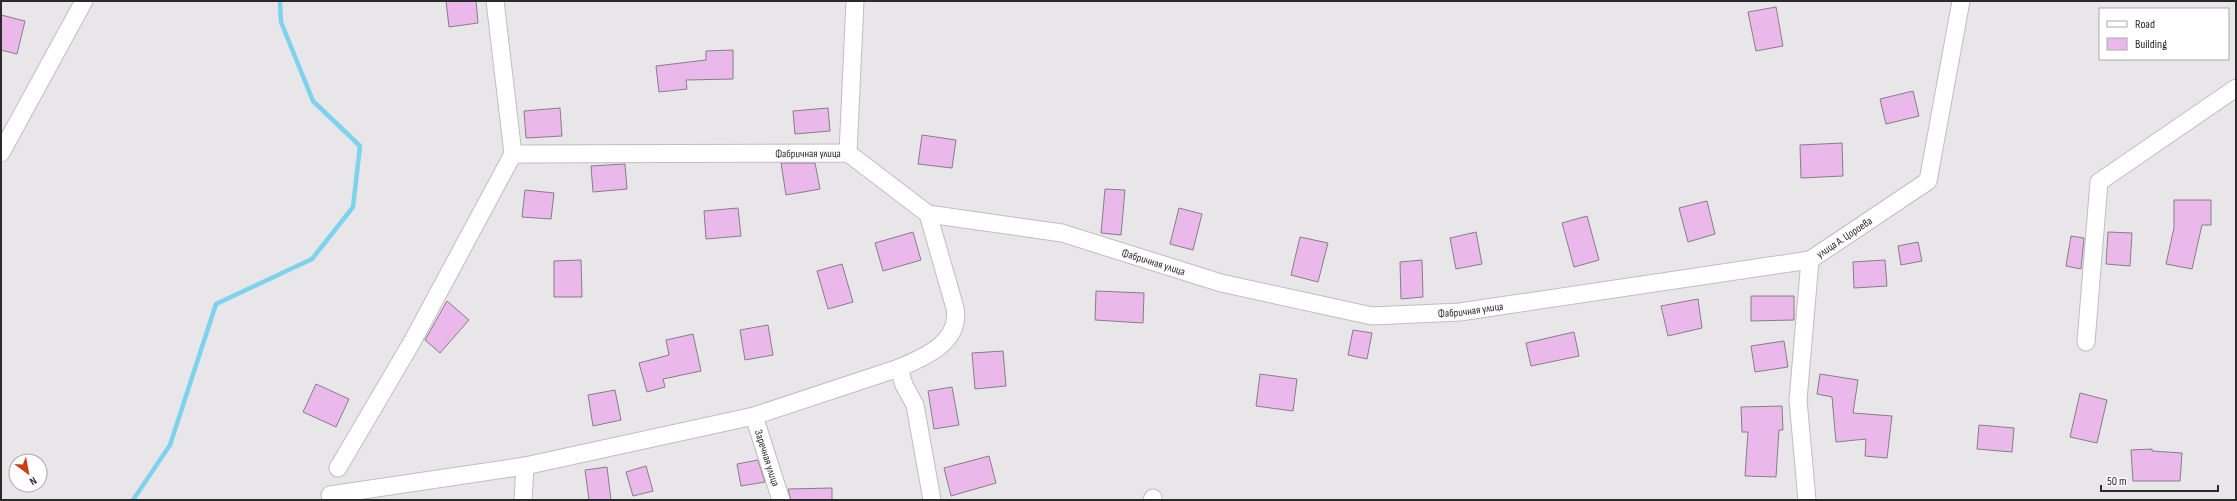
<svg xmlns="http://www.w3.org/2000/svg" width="2237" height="501" font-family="'Sofia Sans Condensed',sans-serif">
<rect width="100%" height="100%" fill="#e9e6e9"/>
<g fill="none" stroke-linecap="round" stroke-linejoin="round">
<polyline stroke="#7dd3ec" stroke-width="4.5" points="133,500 170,445 216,304 312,259 353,207 360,146 313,101 281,22 280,1"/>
</g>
<g fill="#ebb8ec" stroke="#848083">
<polygon points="446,1 476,1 478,23 449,27"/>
<polygon points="1776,7 1783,46 1756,51 1748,12"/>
<polygon points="1,15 25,21 17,54 1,50"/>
<polygon points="733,50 733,79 686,80 687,89 659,92 656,66 706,60 706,51"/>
<polygon points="1913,91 1919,116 1886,124 1880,99"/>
<polygon points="560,108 562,136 526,138 524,111"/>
<polygon points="828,108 830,131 795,134 793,111"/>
<polygon points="922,135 956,140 952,168 918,164"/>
<polygon points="1842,143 1843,176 1801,178 1800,145"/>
<polygon points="781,163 815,163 820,189 786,195"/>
<polygon points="625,164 627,189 593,192 591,166"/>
<polygon points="1105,189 1125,190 1121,235 1101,233"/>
<polygon points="525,190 554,193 551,219 522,217"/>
<polygon points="2174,200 2211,200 2211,225 2202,225 2192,269 2166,264 2174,228"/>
<polygon points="1707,201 1715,234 1688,242 1679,208"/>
<polygon points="738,208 741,236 706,239 704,211"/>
<polygon points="1179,208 1202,214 1193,250 1170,244"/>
<polygon points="1587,216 1599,260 1574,267 1562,223"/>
<polygon points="913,232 921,260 883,271 875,243"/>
<polygon points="1476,232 1482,264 1456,269 1450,238"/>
<polygon points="2108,232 2132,233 2130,266 2106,264"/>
<polygon points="2071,236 2084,238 2081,269 2066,266"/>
<polygon points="1300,237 1328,243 1318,282 1291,275"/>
<polygon points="1918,242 1922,261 1901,265 1898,246"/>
<polygon points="581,260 582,297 554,297 554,261"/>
<polygon points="1422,260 1423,297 1401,299 1400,262"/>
<polygon points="1885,260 1887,286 1854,288 1853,262"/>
<polygon points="842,264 853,302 828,309 817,271"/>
<polygon points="1096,291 1144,293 1143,323 1095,320"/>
<polygon points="1751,296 1794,296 1794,320 1751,321"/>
<polygon points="1698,299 1702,328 1668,336 1661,306"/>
<polygon points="447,301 469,320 440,353 425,340"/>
<polygon points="768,325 773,355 745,360 740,330"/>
<polygon points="1353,330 1372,333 1367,359 1348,355"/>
<polygon points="1574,332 1579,356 1531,366 1526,343"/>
<polygon points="693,334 701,371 663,379 665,387 647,392 639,363 669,355 666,340"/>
<polygon points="1784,341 1788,367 1755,372 1751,346"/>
<polygon points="1003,351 1006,386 975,389 972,353"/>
<polygon points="1260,374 1297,379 1293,411 1256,406"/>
<polygon points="1820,374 1858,380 1853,413 1892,416 1887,458 1865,456 1866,439 1836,442 1832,397 1817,394"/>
<polygon points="316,384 349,399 336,427 303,412"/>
<polygon points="952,387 959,425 934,429 928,391"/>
<polygon points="615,390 621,420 593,426 588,395"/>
<polygon points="2080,393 2107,400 2097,443 2070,437"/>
<polygon points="1782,406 1783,430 1779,430 1776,477 1745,476 1748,432 1742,432 1741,407"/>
<polygon points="1979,425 2014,428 2012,452 1977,449"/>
<polygon points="2152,449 2152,451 2182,453 2180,481 2133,481 2131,450"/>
<polygon points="989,456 996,483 951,496 944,468"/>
<polygon points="758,460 765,482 741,486 737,464"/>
<polygon points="646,466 653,491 633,496 626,472"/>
<polygon points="607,467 611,500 589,500 585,470"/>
<polygon points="832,488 832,500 791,500 788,489"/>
</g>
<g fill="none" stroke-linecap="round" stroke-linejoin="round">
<defs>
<g id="minor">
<polyline points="1,153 84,1"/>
<polyline points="848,153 855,1"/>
<path id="s1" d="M513,154L848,153L928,214L1062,233L1221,283L1372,316L1460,312L1810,260"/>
<polyline points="2086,342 2099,182 2236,88"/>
<polyline points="899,368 904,385 915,405 932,500"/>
<path id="s2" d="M754,416L781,500"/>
<polyline points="338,468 412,342 513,154 495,1"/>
<path d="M330,495L525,466L754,416L899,368C925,357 961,342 955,308L928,214"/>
<polyline points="523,500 525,466"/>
<polyline points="1152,500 1153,498"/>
<path id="s3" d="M1807,500L1798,400L1810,260L1928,181L1961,1"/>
</g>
</defs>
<use href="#minor" stroke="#c0bdc0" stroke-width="19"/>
<use href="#minor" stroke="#fff" stroke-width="17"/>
</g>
<g text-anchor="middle" stroke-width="3.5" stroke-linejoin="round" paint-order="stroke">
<g font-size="11" fill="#2b2a2b" stroke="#fff">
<text dy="4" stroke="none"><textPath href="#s1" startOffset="295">Фабричная улица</textPath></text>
<text dy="4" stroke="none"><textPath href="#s3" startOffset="282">улица А. Цороева</textPath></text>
<text dy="4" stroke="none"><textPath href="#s1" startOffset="667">Фабричная улица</textPath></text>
<text dy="4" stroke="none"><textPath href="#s1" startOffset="991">Фабричная улица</textPath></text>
<text dy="4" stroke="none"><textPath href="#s2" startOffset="44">Заречная улица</textPath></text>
</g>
</g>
<rect width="2237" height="501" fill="none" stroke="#2b2a2b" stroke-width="4"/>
<rect x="2099" y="8" width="130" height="52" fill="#ffffff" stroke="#aaaaaa"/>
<rect x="2107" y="21" width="20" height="6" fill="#ffffff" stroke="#aaaaaa"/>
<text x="2135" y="28" font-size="12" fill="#2b2a2b">Road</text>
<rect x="2107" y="38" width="20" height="12" fill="#ebb8ec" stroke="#aaaaaa"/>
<text x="2135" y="48" font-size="12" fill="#2b2a2b">Building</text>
<g transform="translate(28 473) rotate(148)"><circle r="19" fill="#ffffff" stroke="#aaaaaa"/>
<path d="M0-3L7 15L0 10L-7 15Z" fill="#c84011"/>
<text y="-6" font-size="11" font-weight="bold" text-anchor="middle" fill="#2b2a2b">N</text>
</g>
<path d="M2101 485v6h117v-6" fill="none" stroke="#2b2a2b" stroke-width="2"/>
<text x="2107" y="485" font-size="12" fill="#2b2a2b" stroke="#ffffff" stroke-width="3" paint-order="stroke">50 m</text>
</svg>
